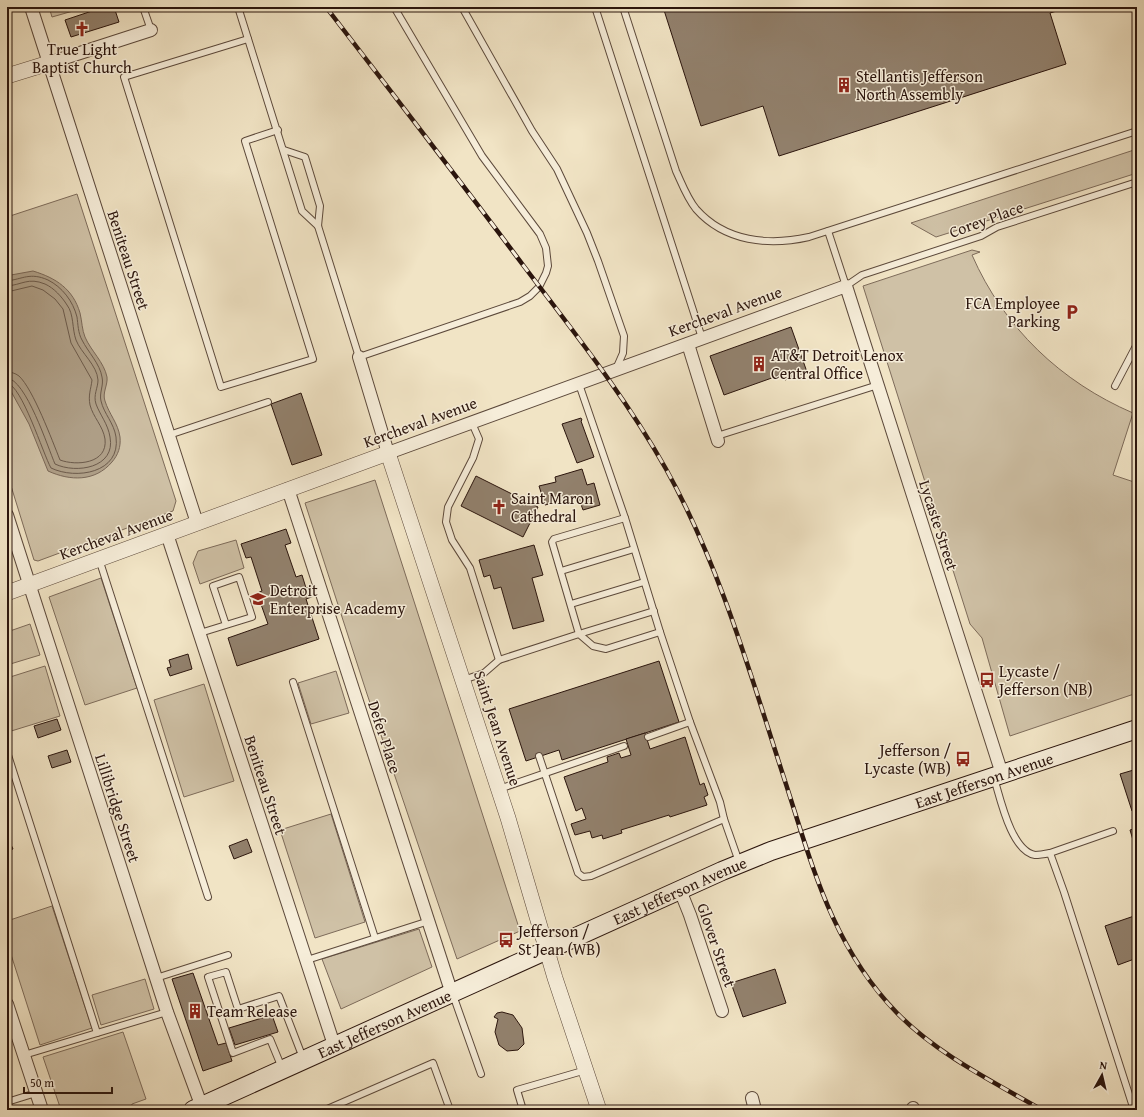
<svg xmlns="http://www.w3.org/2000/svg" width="1144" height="1117" font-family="'Gentium Book Plus',serif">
<rect width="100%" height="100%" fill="#f1e4c5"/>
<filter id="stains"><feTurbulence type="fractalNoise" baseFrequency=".005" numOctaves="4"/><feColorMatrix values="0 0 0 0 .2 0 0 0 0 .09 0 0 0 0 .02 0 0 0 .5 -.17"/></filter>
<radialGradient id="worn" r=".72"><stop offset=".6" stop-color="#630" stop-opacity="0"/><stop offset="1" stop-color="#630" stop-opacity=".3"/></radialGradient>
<g fill="#cfc1a6" stroke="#7d6b5a">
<polygon points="49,7 87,7 52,17"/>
<polygon points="1137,149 1137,173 936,237 911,223"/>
<polygon points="77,194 176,501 173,511 38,561 34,560 7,473 7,217"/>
<path d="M972,250L980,252L972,255C1004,328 1061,382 1133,413L1113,475L1137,483V693L1010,736L982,638L970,624L863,286Z"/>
<polygon points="375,480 520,931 457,959 367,694 305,503"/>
<polygon points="236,540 244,568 200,584 193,563 198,551"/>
<polygon points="101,578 137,688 85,705 49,597"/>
<polygon points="30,624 40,655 7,665 7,632"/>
<polygon points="45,666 60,716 8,732 7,678"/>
<polygon points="336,671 349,713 311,724 298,683"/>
<polygon points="204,684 234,781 184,797 154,700"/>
<polygon points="331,814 365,922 315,938 280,830"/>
<polygon points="52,906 92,1028 40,1045 7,942 7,921"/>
<polygon points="419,929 432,967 341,1009 322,959"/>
<polygon points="145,979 154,1009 101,1025 92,995"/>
<polygon points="123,1032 146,1099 132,1104 131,1108 126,1110 61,1110 43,1057"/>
</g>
<path fill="#ae9e86" stroke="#7a6756" d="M33,271C56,278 73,289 80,313C82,321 82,330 85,337C91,351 104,362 107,377C108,385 102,393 105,401C109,414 118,423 120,437C121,447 118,455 112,462C95,482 70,481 48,471L29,424L7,384V278L11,275Z"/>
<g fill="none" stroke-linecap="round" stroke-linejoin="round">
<g stroke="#6c5a4a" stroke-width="1">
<path d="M7,281C23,279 30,272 48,280C62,287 73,301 77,317C78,324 78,333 82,340C88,352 100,364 102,377C104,385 99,393 101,401C104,414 114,423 116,437C121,473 76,480 51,468C43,454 22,385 7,383"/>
<path d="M7,286C22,285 28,277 45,284C54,288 62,297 67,305C74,314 72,329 76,340C81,353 97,365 98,380C98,388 93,395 96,404C100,415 108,424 110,437C116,468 76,474 55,464C48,448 26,379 7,378"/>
<path d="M7,292L32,286L43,290L55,299L63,309L71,343L92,380C91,389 88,395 90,405C93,417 103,426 105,439C108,464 76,466 60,460C52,440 33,389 19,376C15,373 11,372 7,372"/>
</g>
</g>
<g fill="#92816d" stroke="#2b150d">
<polygon points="104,7 114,7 119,22 71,37 65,20"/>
<polygon points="663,7 1070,7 1050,13 1066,64 779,156 763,106 701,126"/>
<polygon points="791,327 807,372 785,380 783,374 724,395 710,356"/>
<polygon points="301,393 322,455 292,465 271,404"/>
<polygon points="581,418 582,420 581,421 594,457 577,463 562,424"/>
<polygon points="582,469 587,485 594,483 600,505 583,510 578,496 545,505 539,486 556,482 555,477"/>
<polygon points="476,476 538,507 523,537 461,506"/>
<polygon points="286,529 291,543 285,545 296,577 302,575 306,588 311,587 314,596 306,599 319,639 237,666 228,638 268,624 257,593 262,591 251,557 246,558 241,544"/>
<polygon points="534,545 543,575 532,578 544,621 513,629 501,587 494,589 490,575 484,577 479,560"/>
<polygon points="188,654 192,669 170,676 167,668 171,667 169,660"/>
<polygon points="659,661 679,722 562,760 559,750 526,761 509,709"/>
<polygon points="57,719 61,730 38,738 34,726"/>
<polygon points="645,733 650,749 685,737 700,785 704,783 708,795 704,797 707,805 670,817 669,815 621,830 622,833 603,839 602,835 592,838 590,831 575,835 571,824 586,819 582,808 576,811 564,777 608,762 607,757 619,753 621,758 631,755 626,739"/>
<polygon points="67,750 71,762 52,768 48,756"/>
<polygon points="1137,769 1137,809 1132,811 1120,774"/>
<polygon points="1137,828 1137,839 1133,840 1130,830"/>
<polygon points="7,836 13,849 7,851"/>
<polygon points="247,839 252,852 234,859 229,846"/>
<polygon points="1137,915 1137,958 1118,965 1105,926"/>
<polygon points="775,969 786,1003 743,1017 731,983"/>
<polygon points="193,973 218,1045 226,1043 232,1061 203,1071 172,979"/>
<polygon points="502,1012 513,1015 522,1028 524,1044 518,1050 507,1051 499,1045 495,1032 498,1019 494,1017 497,1013"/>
<polygon points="272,1015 278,1032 235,1045 229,1028"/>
</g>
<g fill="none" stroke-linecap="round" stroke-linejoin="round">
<defs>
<g id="service">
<polyline points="143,7 151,30"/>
<polyline points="238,7 302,211 318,226"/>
<polyline points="462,7 532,131 557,169 587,233 598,261 624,336 623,353 616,369"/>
<polyline points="595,7 702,338"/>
<path d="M623,7L676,171C682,184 687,198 696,209C725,242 769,246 809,237L1137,131"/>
<polyline points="248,39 124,77 221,387 313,359 245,141 278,130"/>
<polyline points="284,150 305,157 320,206 318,226 359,357 520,302 530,296 539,287 546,273 548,266 546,248 540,234 482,156 394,7"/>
<polyline points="828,231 846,286 862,275 981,236 997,227 1137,182"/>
<polyline points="1115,386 1137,344"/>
<polyline points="472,423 479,439 473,458 448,507 446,522 452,540 470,568 499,660"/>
<polyline points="169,435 268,402"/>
<polyline points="717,436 878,385"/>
<polyline points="625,518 554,539 552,542 579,634 654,611"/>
<polyline points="99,559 208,897"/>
<polyline points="561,571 634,549"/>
<polyline points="571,604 644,582"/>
<polyline points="660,632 690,722 720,802 724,819 739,862"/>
<polyline points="200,633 252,617 239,577 213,586 226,625"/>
<polyline points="463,680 484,673 499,660 579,634 593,646 606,649 660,632 625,518 579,384"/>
<polyline points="293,682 375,938"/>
<polyline points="648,737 690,722"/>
<polyline points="7,752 97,1033"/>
<polyline points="539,756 578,873 583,877 591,876 724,819"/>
<path d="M994,778C1000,797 1011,851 1035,855C1039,855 1045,854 1050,853L1064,892L1134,1110"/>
<polyline points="499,789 624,746"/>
<polyline points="1050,853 1113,831"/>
<polyline points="307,960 429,921"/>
<polyline points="156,978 228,955"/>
<polyline points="453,995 481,1074"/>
<polyline points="24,1055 167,1012"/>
<polyline points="282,1068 270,1039 233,1053 208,977 226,972 238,1009 279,996 303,1058"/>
<polyline points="7,1102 36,1093"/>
<polyline points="325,1110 433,1063 450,1110"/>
<polyline points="523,1110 517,1090 586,1070"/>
</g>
<g id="minor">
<polyline points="31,7 197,523"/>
<polyline points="49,63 151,30"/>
<polyline points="688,344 718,441"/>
<polyline points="359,357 388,453 846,286 1002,774"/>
<polyline points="288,489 452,994"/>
<polyline points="7,515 167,1012 203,1110"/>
<polyline points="167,534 334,1045"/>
<polyline points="680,890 690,915 722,1011"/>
<polyline points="7,1004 42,1110"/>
<polyline points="752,1098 755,1110"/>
<polyline points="913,1108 914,1110"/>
</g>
<g id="tertiary">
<polyline points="7,76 49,63"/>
<polyline points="7,593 388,453 508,818 555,978 599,1110"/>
</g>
<g id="secondary">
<path id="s1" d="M193,1110L722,871L771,851L1137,729"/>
</g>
</defs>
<use href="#service" stroke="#5c493b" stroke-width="8"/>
<use href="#minor" stroke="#5c493b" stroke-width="14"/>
<use href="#tertiary" stroke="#5c493b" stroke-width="16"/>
<use href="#secondary" stroke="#2b150d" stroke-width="20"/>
<use href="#service" stroke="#f6edd9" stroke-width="6"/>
<use href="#minor" stroke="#f6edd9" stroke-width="12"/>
<use href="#tertiary" stroke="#f6edd9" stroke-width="15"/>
<use href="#secondary" stroke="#f6edd9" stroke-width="18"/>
<defs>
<path id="rail" d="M326,7C392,93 458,178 523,265C573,331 625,396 666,469C720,566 750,673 784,778C812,864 831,945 897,1013C937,1054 992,1081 1042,1110"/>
</defs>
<use href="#rail" stroke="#2b150d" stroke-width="4.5"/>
<use href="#rail" stroke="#f6edd9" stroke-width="3" stroke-dasharray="9" stroke-linecap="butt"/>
</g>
<defs>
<symbol id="church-bare" viewBox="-9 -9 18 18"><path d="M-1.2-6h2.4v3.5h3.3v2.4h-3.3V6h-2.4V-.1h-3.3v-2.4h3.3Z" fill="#8f2418" stroke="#f6edd9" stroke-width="2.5" paint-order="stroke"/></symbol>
<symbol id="building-bare" viewBox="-9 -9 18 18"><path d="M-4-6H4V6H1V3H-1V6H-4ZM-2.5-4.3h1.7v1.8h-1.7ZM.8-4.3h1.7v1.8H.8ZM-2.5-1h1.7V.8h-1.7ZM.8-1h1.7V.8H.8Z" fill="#8f2418" stroke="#f6edd9" stroke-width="2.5" paint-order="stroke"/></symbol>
<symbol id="parking-bare" viewBox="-9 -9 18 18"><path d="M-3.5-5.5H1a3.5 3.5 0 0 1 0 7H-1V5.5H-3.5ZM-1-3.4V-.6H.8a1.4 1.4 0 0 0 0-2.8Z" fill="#8f2418" stroke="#f6edd9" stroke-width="2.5" paint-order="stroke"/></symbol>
<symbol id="school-bare" viewBox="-9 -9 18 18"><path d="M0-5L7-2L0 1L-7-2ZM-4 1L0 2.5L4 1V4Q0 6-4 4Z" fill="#8f2418" stroke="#f6edd9" stroke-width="2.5" paint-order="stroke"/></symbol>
<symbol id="bus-bare" viewBox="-9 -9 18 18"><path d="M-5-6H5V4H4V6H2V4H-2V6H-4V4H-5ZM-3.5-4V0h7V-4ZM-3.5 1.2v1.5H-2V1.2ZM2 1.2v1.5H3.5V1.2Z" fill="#8f2418" stroke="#f6edd9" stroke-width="2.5" paint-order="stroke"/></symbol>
</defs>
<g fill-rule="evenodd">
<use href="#church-bare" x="71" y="18" width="22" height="22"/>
<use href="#building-bare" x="833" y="74" width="22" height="22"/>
<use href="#parking-bare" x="1061" y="301" width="22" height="22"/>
<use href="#building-bare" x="748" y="353" width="22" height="22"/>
<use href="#church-bare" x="488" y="496" width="22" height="22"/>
<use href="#school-bare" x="247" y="588" width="22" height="22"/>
<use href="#bus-bare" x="976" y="669" width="22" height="22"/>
<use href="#bus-bare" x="952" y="748" width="22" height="22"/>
<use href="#bus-bare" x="495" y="929" width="22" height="22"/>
<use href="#building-bare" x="184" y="1000" width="22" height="22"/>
</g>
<g text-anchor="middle" stroke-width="3" stroke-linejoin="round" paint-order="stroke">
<g font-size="16" fill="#2b150d" stroke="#f6edd9" text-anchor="start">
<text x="82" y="55" text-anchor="middle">True Light<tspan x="82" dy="18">Baptist Church</tspan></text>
<text x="856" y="82">Stellantis Jefferson<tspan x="856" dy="18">North Assembly</tspan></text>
<text x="1060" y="309" text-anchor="end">FCA Employee<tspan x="1060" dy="18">Parking</tspan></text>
<text x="771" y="361">AT&amp;T Detroit Lenox<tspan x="771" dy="18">Central Office</tspan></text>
<text x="511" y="504">Saint Maron<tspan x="511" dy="18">Cathedral</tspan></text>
<text x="270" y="596">Detroit<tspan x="270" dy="18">Enterprise Academy</tspan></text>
<text x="999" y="677">Lycaste /<tspan x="999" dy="18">Jefferson (NB)</tspan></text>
<text x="951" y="756" text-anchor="end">Jefferson /<tspan x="951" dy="18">Lycaste (WB)</tspan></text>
<text x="518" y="937">Jefferson /<tspan x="518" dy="18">St Jean (WB)</tspan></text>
<text x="207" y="1017">Team Release</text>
</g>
<g font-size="16" fill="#2b150d" stroke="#f6edd9">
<text transform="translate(986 219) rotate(-20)" y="6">Corey Place</text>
<text transform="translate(129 260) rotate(72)" y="6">Beniteau Street</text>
<text transform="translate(725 311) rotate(-20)" y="6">Kercheval Avenue</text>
<text transform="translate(420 422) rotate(-20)" y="6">Kercheval Avenue</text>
<text transform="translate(939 525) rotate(72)" y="6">Lycaste Street</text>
<text transform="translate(116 534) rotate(-20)" y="6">Kercheval Avenue</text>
<text transform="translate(498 728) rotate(72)" y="6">Saint Jean Avenue</text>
<text transform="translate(385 737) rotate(72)" y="6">Defer Place</text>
<text dy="6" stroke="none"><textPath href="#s1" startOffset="858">East Jefferson Avenue</textPath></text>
<text transform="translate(266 785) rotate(72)" y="6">Beniteau Street</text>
<text transform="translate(118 808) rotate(72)" y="6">Lillibridge Street</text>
<text dy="6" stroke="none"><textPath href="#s1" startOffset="534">East Jefferson Avenue</textPath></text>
<text transform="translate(717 945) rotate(71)" y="6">Glover Street</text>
<text dy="6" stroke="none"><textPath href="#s1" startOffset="210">East Jefferson Avenue</textPath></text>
</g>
</g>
<rect width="1144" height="1117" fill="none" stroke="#f1e4c5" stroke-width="24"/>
<rect x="8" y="8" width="1128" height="1101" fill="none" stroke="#2b150d" stroke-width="2"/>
<rect x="12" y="12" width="1120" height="1093" fill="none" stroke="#2b150d"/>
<g transform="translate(1102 1075) rotate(8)" stroke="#f6edd9" stroke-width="3" paint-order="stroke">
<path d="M0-3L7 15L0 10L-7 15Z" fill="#2b150d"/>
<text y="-6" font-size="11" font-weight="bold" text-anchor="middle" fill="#2b150d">N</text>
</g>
<path d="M24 1087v6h88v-6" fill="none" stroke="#2b150d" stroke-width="2"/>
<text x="30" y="1087" font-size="12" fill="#2b150d" stroke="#f6edd9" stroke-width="3" paint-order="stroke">50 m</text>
<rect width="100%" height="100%" filter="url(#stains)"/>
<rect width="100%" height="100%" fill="url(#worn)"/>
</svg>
